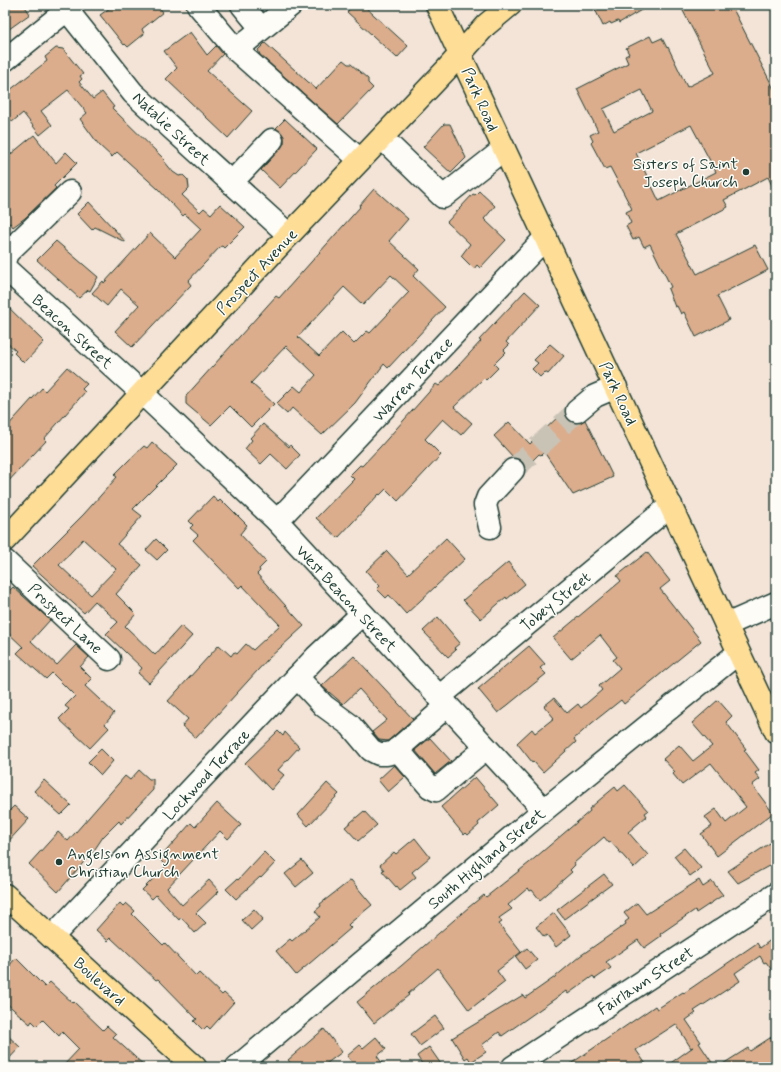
<svg xmlns="http://www.w3.org/2000/svg" width="781" height="1072" font-family="Mynerve,sans-serif">
<rect width="100%" height="100%" fill="#f3e4d7"/>
<filter id="ink" filterUnits="userSpaceOnUse"><feTurbulence type="fractalNoise" baseFrequency=".025" numOctaves="2"/><feDisplacementMap in="SourceGraphic" scale="8" xChannelSelector="R" yChannelSelector="G"/><feConvolveMatrix kernelMatrix="1 2 1 2 8 2 1 2 1" color-interpolation-filters="sRGB"/></filter>
<g filter="url(#ink)">
<g fill="#dbad8c" stroke="#1f3d34" fill-rule="evenodd">
<polygon points="5,5 24,5 30,14 5,32"/>
<polygon points="114,5 157,5 163,12 142,29 144,34 128,47 125,44 124,45 100,15"/>
<polygon points="354,5 363,5 408,46 397,58 347,12"/>
<polygon points="593,5 650,5 619,23 618,21 611,24 610,22 603,26"/>
<path d="M680,5H731L776,93V194L768,177L724,200L728,207L676,234L697,274L755,245L768,270L717,296L729,320L696,337L684,312L681,314L677,306L675,307L668,289L671,287L650,244L644,247L639,237L633,240L626,226L631,223L626,212L632,209L610,167L605,169L591,143L593,141L590,135L598,131L577,89L628,63L625,56L629,54L626,48L650,36L653,42L662,38L667,48L668,47L687,87L715,73ZM642,90L652,111L614,131L603,109ZM691,125L716,172L659,201L636,153Z"/>
<polygon points="190,32 207,55 216,46 223,54 207,71 252,111 228,138 166,79 177,68 164,51"/>
<polygon points="265,43 316,89 343,60 348,64 351,64 368,79 368,83 373,88 338,124 260,55 258,50"/>
<polygon points="56,48 63,49 83,74 80,76 82,79 79,82 93,99 102,92 114,107 112,108 165,160 164,161 173,172 179,176 183,175 188,180 189,188 182,195 200,212 204,208 211,214 220,204 245,227 224,248 222,246 220,247 188,281 191,285 132,347 115,331 139,305 121,289 107,306 92,293 103,281 104,283 150,233 175,257 201,229 185,214 183,216 158,189 117,152 112,157 99,145 80,119 87,113 68,90 41,111 52,125 40,135 23,113 12,122 5,113 5,94 47,61 45,57"/>
<polygon points="285,119 317,149 280,188 261,170 284,143 284,136 276,128"/>
<polygon points="444,124 450,124 466,158 451,173 423,147"/>
<polygon points="34,135 56,163 66,152 77,163 54,186 56,188 25,218 13,227 10,223 5,226 5,159"/>
<path d="M374,189L408,219L389,241L419,269L413,276L445,307L388,368L384,364L355,403L322,435L292,408L287,414L276,404L294,386L301,392L316,375L286,346L251,383L274,404L251,427L230,406L211,425L186,404V396L276,296L279,298L360,207L359,206ZM391,275L409,292L370,333L367,331L354,344L342,332L319,356L298,337L344,287L363,305Z"/>
<polygon points="479,191 495,206 484,219 506,240 480,268 477,265 474,269 461,256 470,244 447,222 473,194 475,195"/>
<polygon points="89,202 125,241 125,242 95,227 92,230 77,214"/>
<polygon points="56,241 98,277 90,291 88,290 79,298 37,260"/>
<polygon points="525,291 540,305 506,342 509,345 504,350 506,352 494,364 498,368 486,380 484,378 454,407 472,423 461,435 443,419 425,439 441,455 398,501 386,489 380,495 379,494 338,538 316,518 354,479 350,475 360,465 362,466 380,447 436,384 439,386 459,365 481,341 479,340"/>
<polygon points="5,304 44,342 24,363 14,353 16,351 5,341"/>
<polygon points="550,344 564,356 548,374 545,372 540,377 532,369 538,363 534,360"/>
<polygon points="67,367 87,384 82,389 85,392 44,439 46,441 5,485 5,429 42,388 45,391"/>
<polygon points="565,410 567,419 572,423 580,423 585,420 613,477 573,495 544,452 541,455 539,454 525,468 522,461 514,458 494,436 509,422 530,444"/>
<polygon points="263,424 289,447 290,445 300,455 287,469 271,454 261,464 245,449 252,440 250,438"/>
<path d="M152,442L177,465L133,509L142,516L117,544L142,565L116,594L136,614L125,626L155,655L181,626L192,636L149,683L138,673L142,668L106,634L118,622L95,601L84,613L32,566L84,514L117,477L114,475L128,461L144,446L147,448ZM83,539L116,569L91,595L59,565Z"/>
<polygon points="213,496 218,502 220,500 224,504 225,503 247,525 240,534 266,562 259,569 260,571 257,574 304,626 268,659 196,738 182,726 188,719 168,701 219,645 231,656 234,652 237,654 246,644 253,650 280,625 242,585 239,588 193,540 198,535 190,528 193,525 189,521"/>
<polygon points="446,538 465,559 406,614 389,595 386,598 377,589 380,586 366,571 387,551 408,574"/>
<polygon points="156,539 167,550 157,560 146,550"/>
<polygon points="647,552 670,581 660,589 701,641 624,704 621,700 592,723 574,739 576,742 543,772 533,761 532,762 517,743 532,729 535,733 554,718 544,706 554,698 567,713 578,704 581,708 602,690 599,686 620,668 613,660 617,657 600,635 571,659 553,638 621,581 617,576"/>
<polygon points="508,562 525,584 507,599 506,597 481,619 463,600"/>
<polygon points="13,587 50,620 31,641 57,665 76,645 89,657 80,667 92,679 85,686 114,713 105,724 109,728 90,748 59,719 69,709 65,706 75,696 52,673 46,679 17,653 23,647 5,630 5,595"/>
<polygon points="438,617 460,643 454,648 456,650 448,657 423,631"/>
<polygon points="529,646 545,664 540,668 546,674 498,713 478,689"/>
<polygon points="354,656 413,719 388,741 379,740 372,732 387,720 359,689 343,704 322,686"/>
<polygon points="718,700 732,716 726,722 746,749 744,750 759,770 755,773 760,779 752,785 773,813 717,856 701,834 712,826 705,817 716,809 726,823 746,807 711,763 682,785 673,774 675,772 663,759 679,745 693,761 712,746 692,723"/>
<polygon points="278,731 283,736 285,732 299,747 278,770 284,775 271,790 245,763"/>
<polygon points="430,738 451,761 435,774 415,750"/>
<polygon points="101,749 113,761 101,775 88,762"/>
<polygon points="394,765 405,777 388,792 378,780"/>
<polygon points="139,770 149,779 153,779 153,790 121,824 119,821 103,837 95,849 58,892 29,864 58,832 68,841 125,776 130,780"/>
<polygon points="475,777 499,805 478,823 479,825 468,835 466,833 464,835 441,807"/>
<polygon points="44,780 71,805 61,815 34,791"/>
<polygon points="327,783 339,794 308,826 298,815"/>
<polygon points="625,785 648,811 645,813 647,816 628,832 648,855 634,868 611,842 609,843 604,837 574,863 575,865 570,870 572,872 540,900 532,890 530,891 528,888 508,905 512,909 499,918 502,922 499,924 521,952 497,971 505,982 469,1010 438,968 408,994 409,995 374,1023 357,1002 401,966 469,907 484,895 486,897 529,863 590,811 589,809 597,802 615,787 618,791"/>
<polygon points="217,803 241,825 228,839 220,831 167,888 182,905 209,880 219,891 196,913 206,923 195,933 181,917 179,920 156,895 152,899 142,890 166,866 159,859 191,823 195,827"/>
<polygon points="14,806 29,819 5,845 5,815"/>
<polygon points="364,811 377,825 358,841 345,827"/>
<polygon points="415,838 430,857 412,872 416,877 400,890 397,886 396,887 382,871 384,870 380,865 394,852 396,854"/>
<polygon points="776,839 776,862 738,883 728,871"/>
<polygon points="684,848 701,868 690,876 674,856"/>
<polygon points="264,852 275,863 261,878 260,877 236,899 226,889 237,879 238,880"/>
<polygon points="302,860 313,873 296,887 285,874"/>
<polygon points="604,874 612,884 564,919 557,910"/>
<polygon points="351,880 372,905 350,923 348,925 351,928 296,975 276,951 290,939 292,941 320,917 315,911 321,906 320,904"/>
<polygon points="699,880 703,887 712,881 723,895 696,913 695,910 660,934 661,936 644,948 638,940 606,962 611,968 595,979 593,976 568,994 566,991 502,1036 499,1032 482,1045 486,1052 471,1062 468,1057 465,1059 452,1038 523,995 525,998 555,977 580,956 626,924 625,922 629,919 624,913 637,903 646,914"/>
<polygon points="120,903 123,906 126,903 135,911 132,914 163,945 165,943 196,976 199,973 222,995 224,993 234,1002 210,1029 207,1026 203,1030 194,1021 197,1019 158,979 156,980 111,938 108,941 96,930"/>
<polygon points="254,909 263,919 251,930 242,920"/>
<polygon points="554,913 571,935 556,947 547,935 544,937 536,927"/>
<polygon points="772,939 776,946 776,976 766,962 764,963 760,956 735,973 740,981 694,1011 696,1013 686,1020 701,1042 699,1043 715,1067 665,1067 693,1047 691,1048 676,1024 636,1050 648,1067 566,1067 655,1006 657,1009 683,992 684,993 757,943 760,948"/>
<polygon points="527,948 537,960 525,969 516,957"/>
<polygon points="16,958 45,987 50,982 73,1003 74,1002 103,1030 107,1026 116,1034 113,1037 146,1067 62,1067 79,1049 62,1032 59,1036 43,1020 37,1026 32,1021 30,1024 5,1002 5,970"/>
<polygon points="435,1016 444,1028 420,1046 411,1034"/>
<polygon points="324,1029 342,1052 322,1067 294,1067 288,1060"/>
<polygon points="5,1033 20,1047 5,1063"/>
<polygon points="776,1034 776,1059 764,1067 718,1067 748,1048 750,1051"/>
<polygon points="376,1037 386,1049 377,1056 385,1067 356,1067 347,1056 360,1045 363,1048"/>
<polygon points="429,1047 443,1067 424,1067 417,1056"/>
</g>
<g fill="none" stroke-linecap="round" stroke-linejoin="round">
<polyline stroke="#c9c3b6" stroke-width="22" stroke-dasharray="22 11" stroke-linecap="butt" points="513,470 577,411"/>
<defs>
<g id="minor">
<polyline points="198,5 236,50 360,160"/>
<polyline points="242,5 261,28"/>
<polyline points="67,10 133,93 289,235"/>
<polyline points="236,50 291,5"/>
<polyline points="5,60 73,5"/>
<polyline points="382,138 443,197 504,149"/>
<polyline points="231,183 272,140"/>
<polyline points="5,259 7,253 70,192"/>
<polyline points="5,268 142,393 277,521 544,810"/>
<polyline points="577,411 595,396 616,387"/>
<polyline points="277,521 546,237"/>
<polyline points="490,527 485,505 488,497 513,470"/>
<polyline points="5,561 109,659"/>
<polyline points="726,625 776,603"/>
<polyline points="297,677 324,706 350,725 371,750 379,754 387,754 394,752 447,706"/>
<polyline points="439,697 671,505"/>
<polyline points="397,749 430,787 436,790 486,748"/>
<polyline points="52,937 316,657 362,614"/>
<polyline points="237,1067 544,810 738,653"/>
<polyline points="513,1067 776,894"/>
</g>
<g id="major">
<polyline points="437,5 776,732"/>
<polyline points="5,540 289,235 446,70 486,25 510,5"/>
<polyline points="5,895 195,1067"/>
</g>
</defs>
<use href="#minor" stroke="#1f3d34" stroke-width="25"/>
<use href="#major" stroke="#1f3d34" stroke-width="25"/>
<use href="#minor" stroke="#fdfcf7" stroke-width="22"/>
<use href="#major" stroke="#fedd96" stroke-width="22"/>
</g>
</g>
<g fill="#1f3d34" stroke="#fdfcf7" stroke-width="1.5">
<circle cx="746" cy="172" r="4"/>
<circle cx="59" cy="862" r="4"/>
</g>
<g text-anchor="middle" stroke-width="3" stroke-linejoin="round" paint-order="stroke">
<g font-size="16" fill="#1f3d34" stroke="#fdfcf7">
<text transform="translate(481 99) rotate(66)" y="6">Park Road</text>
<text transform="translate(172 128) rotate(43)" y="6">Natalie Street</text>
<text transform="translate(256 271) rotate(-47)" y="6">Prospect Avenue</text>
<text transform="translate(73 331) rotate(42)" y="6">Beacon Street</text>
<text transform="translate(412 379) rotate(-47)" y="6">Warren Terrace</text>
<text transform="translate(619 393) rotate(65)" y="6">Park Road</text>
<text transform="translate(347 598) rotate(47)" y="6">West Beacon Street</text>
<text transform="translate(555 601) rotate(-39)" y="6">Tobey Street</text>
<text transform="translate(66 618) rotate(43)" y="6">Prospect Lane</text>
<text transform="translate(206 774) rotate(-47)" y="6">Lockwood Terrace</text>
<text transform="translate(486 858) rotate(-40)" y="6">South Highland Street</text>
<text transform="translate(645 980) rotate(-33)" y="6">Fairlawn Street</text>
<text transform="translate(100 981) rotate(42)" y="6">Boulevard</text>
</g>
<g font-size="16" fill="#1f3d34" stroke="#fdfcf7" text-anchor="end">
<text x="738" y="169">Sisters of Saint<tspan x="738" dy="18">Joseph Church</tspan></text>
<text x="67" y="859" text-anchor="start">Angels on Assignment<tspan x="67" dy="18">Christian Church</tspan></text>
</g>
</g>
<rect width="781" height="1072" fill="none" stroke="#fdfcf7" stroke-width="20"/>
<rect x="10" y="10" width="761" height="1052" fill="none" stroke="#1f3d34" stroke-width="1.5" filter="url(#ink)"/>
</svg>
